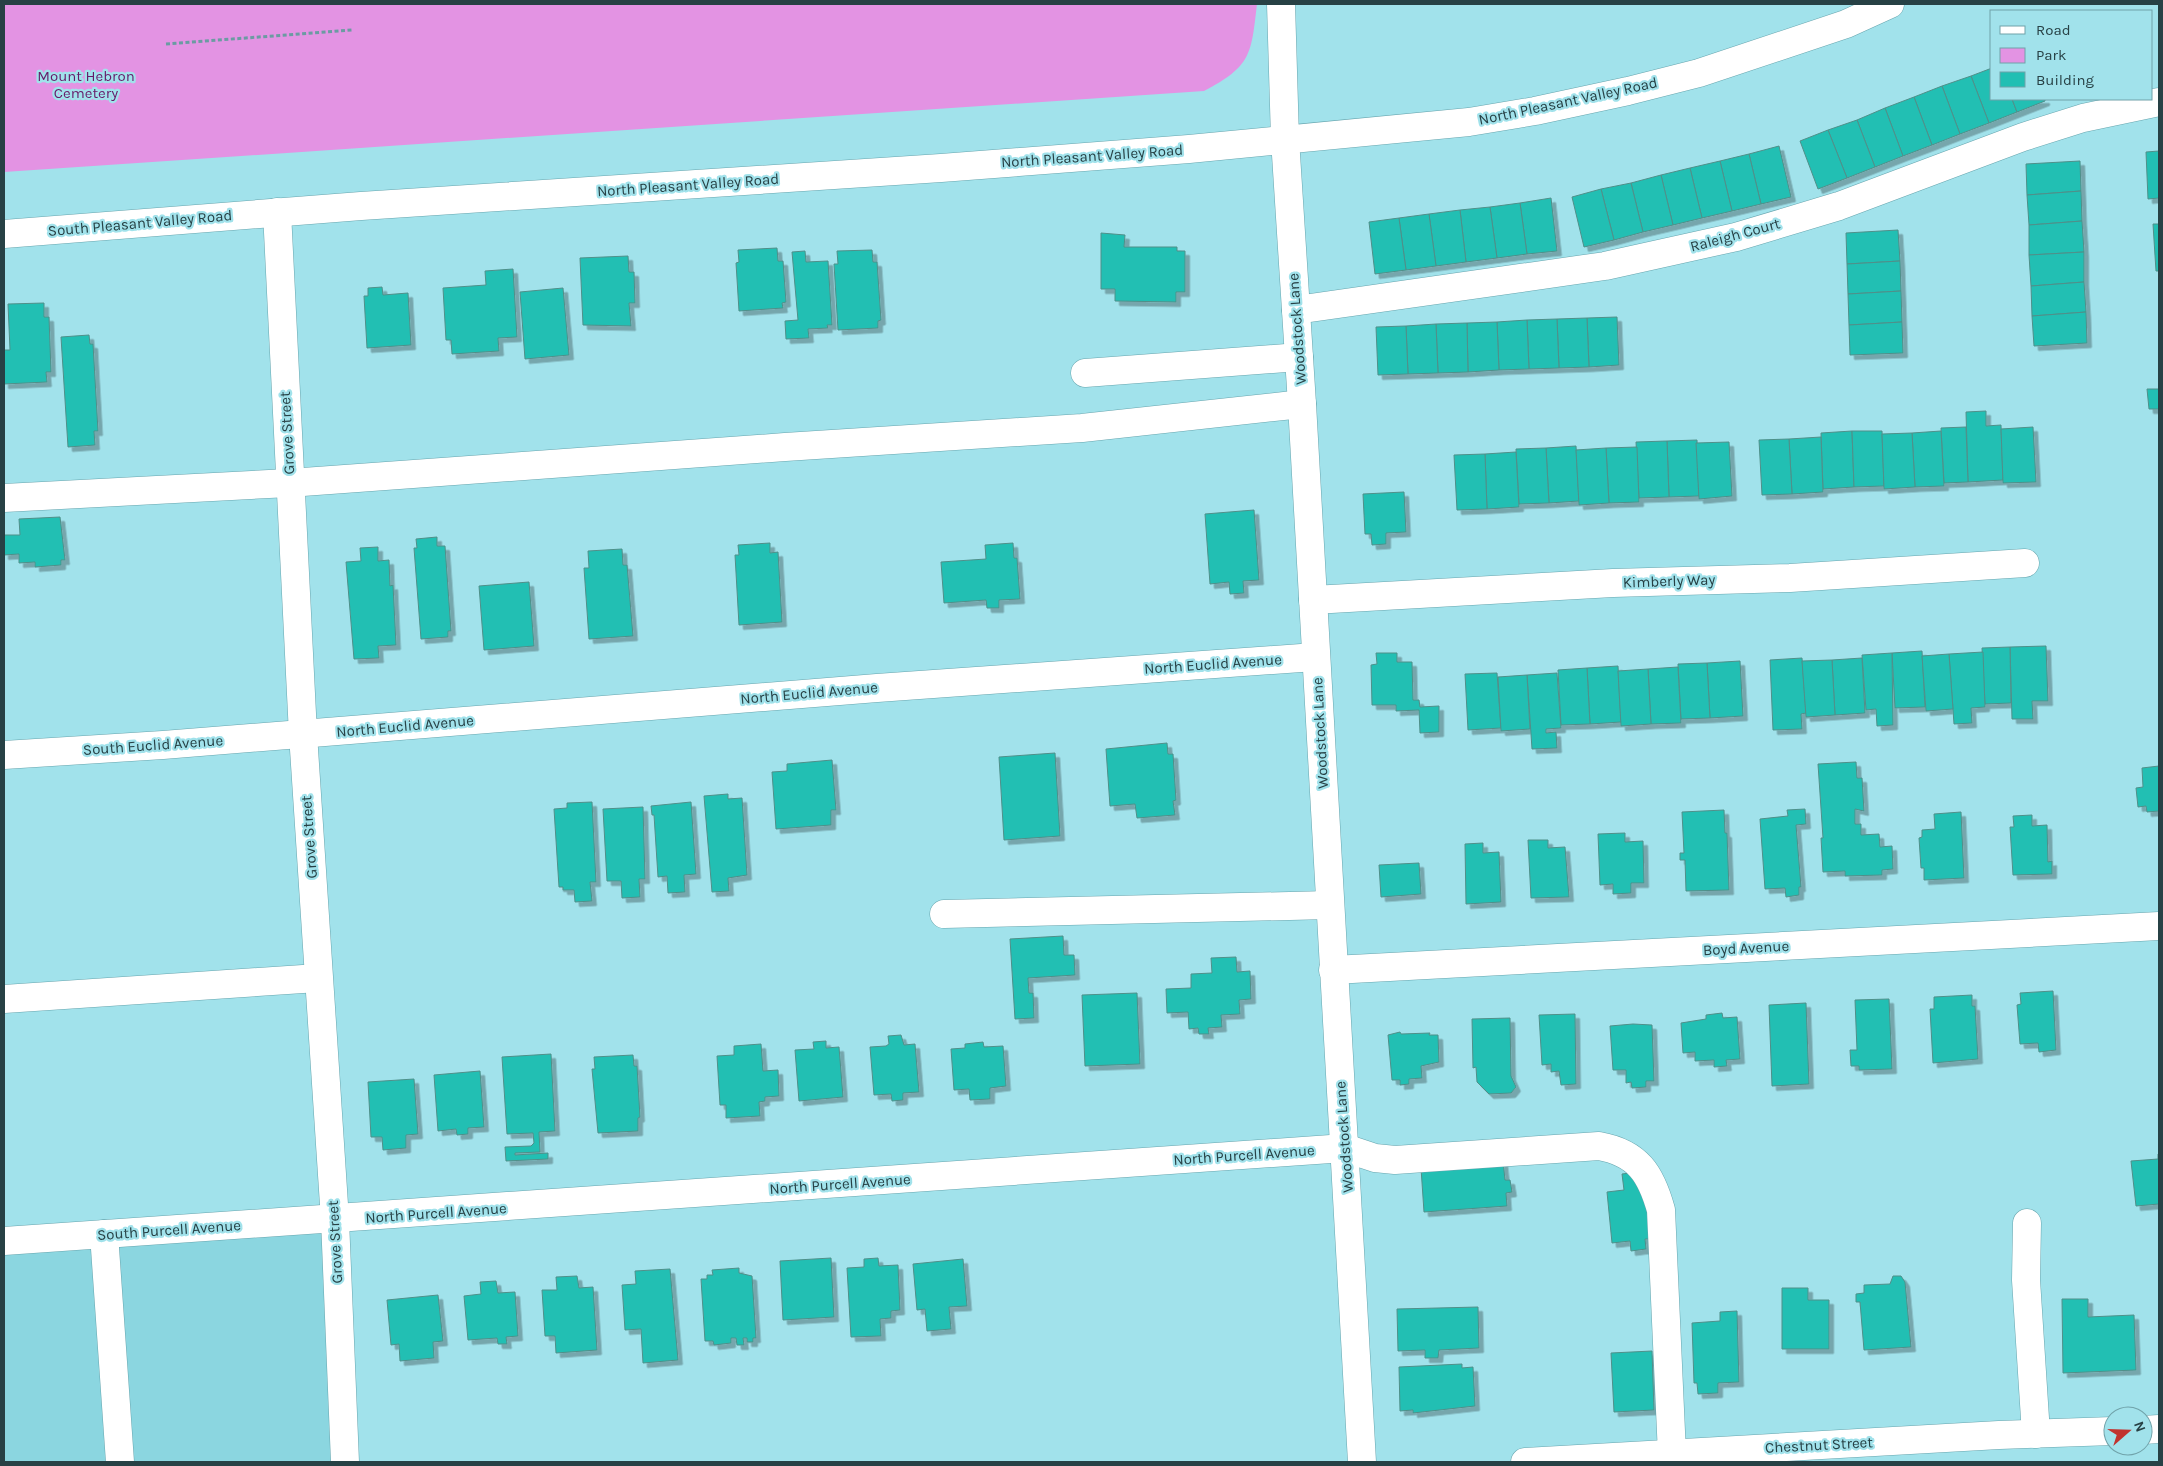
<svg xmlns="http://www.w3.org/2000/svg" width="2163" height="1466" font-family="Karla,sans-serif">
<defs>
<filter id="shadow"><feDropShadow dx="4.5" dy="4.5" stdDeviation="0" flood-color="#0004"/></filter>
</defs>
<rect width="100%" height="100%" fill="#a1e2eb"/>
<polygon fill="#8bd6e0" points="335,1220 345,1462 4,1462 4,1241"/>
<path fill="#e393e3" d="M4,4H1257C1251,54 1252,66 1204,91L4,172Z"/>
<g fill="#21bfb3" stroke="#508f89" filter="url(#shadow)">
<polygon points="1992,68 1992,99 2012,99 2017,112 1989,123 1971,76"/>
<polygon points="1971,76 1989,123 1960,134 1942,86"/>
<polygon points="1942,86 1960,134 1932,145 1914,97"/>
<polygon points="1914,97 1932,145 1903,156 1885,108"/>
<polygon points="2012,99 2045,99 2045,101 2017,112"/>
<polygon points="1885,108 1903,156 1875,167 1857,120"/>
<polygon points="1857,120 1875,167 1847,178 1828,130"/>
<polygon points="1828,130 1847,178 1818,189 1800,141"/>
<polygon points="1779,146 1791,197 1761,204 1749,154"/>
<polygon points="2159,151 2159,198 2148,199 2146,152"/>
<polygon points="1749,154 1761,204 1732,211 1720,161"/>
<polygon points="1720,161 1732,211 1702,218 1690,168"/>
<polygon points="2080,161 2081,191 2027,195 2026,164"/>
<polygon points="1690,168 1702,218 1673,225 1661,175"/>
<polygon points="1661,175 1673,225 1643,232 1631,183"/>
<polygon points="1631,183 1643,232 1614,240 1601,189"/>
<polygon points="1601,189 1614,240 1584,247 1572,197"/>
<polygon points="2081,191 2082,221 2029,225 2027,195"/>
<polygon points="1551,198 1557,251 1527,254 1520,203"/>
<polygon points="1520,203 1527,254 1497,258 1490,207"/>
<polygon points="1490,207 1497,258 1466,262 1460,210"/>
<polygon points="1460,210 1466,262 1436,266 1429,214"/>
<polygon points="1429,214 1436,266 1406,270 1399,218"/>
<polygon points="1399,218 1406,270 1375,274 1369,222"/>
<polygon points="2082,221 2084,252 2029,255 2029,225"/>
<polygon points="2153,224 2159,224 2159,271 2156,271"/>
<polygon points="1898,230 1900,261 1847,264 1846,233"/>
<polygon points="1101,233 1125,235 1124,247 1177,247 1177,251 1185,251 1185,292 1176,292 1176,302 1115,301 1115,289 1101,289"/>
<polygon points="777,248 778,261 783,261 786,302 782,303 783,308 739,311 736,263 739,262 738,250"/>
<polygon points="872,250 873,262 877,262 881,320 878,321 878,328 838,330 834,264 838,264 837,251"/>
<polygon points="805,251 806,262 828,261 832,325 827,325 828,328 808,329 809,338 786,339 785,321 798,320 792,252"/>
<polygon points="2084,252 2084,282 2031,286 2029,255"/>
<polygon points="628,256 629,272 634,272 635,303 629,303 631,326 583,325 580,258"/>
<polygon points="1900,261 1901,291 1848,294 1847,264"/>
<polygon points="513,269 517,337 498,338 499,351 452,354 451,340 446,340 443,288 486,285 485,271"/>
<polygon points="2084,282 2086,312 2032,316 2031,286"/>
<polygon points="382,287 383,295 408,293 411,345 367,348 364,296 368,296 368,288"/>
<polygon points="563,288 569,355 525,359 520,292"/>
<polygon points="1901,291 1902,322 1849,325 1848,294"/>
<polygon points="44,303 44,317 49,317 51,372 46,372 47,382 4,384 4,350 10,350 8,304"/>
<polygon points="2086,312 2087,343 2034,346 2032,316"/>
<polygon points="1617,317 1619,365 1589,367 1587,318"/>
<polygon points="1587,318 1589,367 1559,368 1557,319"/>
<polygon points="1557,319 1559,368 1529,369 1527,320"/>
<polygon points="1527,320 1529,369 1499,370 1497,322"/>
<polygon points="1497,322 1499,370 1468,372 1467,323"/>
<polygon points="1902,322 1903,353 1850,355 1849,325"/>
<polygon points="1467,323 1468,372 1438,373 1436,324"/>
<polygon points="1436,324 1438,373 1408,374 1406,326"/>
<polygon points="1406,326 1408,374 1378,375 1376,327"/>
<polygon points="89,335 90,344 93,344 98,431 94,431 95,445 68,447 61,337"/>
<polygon points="2147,389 2159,389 2159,409 2149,409"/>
<polygon points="1986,411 1986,426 2001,425 2003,480 1968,482 1966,412"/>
<polygon points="1966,427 1968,482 1944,483 1941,428"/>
<polygon points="2033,427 2036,482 2003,483 2001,429"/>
<polygon points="1852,431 1854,487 1823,489 1821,433"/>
<polygon points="1852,431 1882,431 1884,486 1854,487"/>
<polygon points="1941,431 1944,486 1915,487 1912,433"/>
<polygon points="1912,433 1915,487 1884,489 1882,434"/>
<polygon points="1821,437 1823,492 1792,494 1789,439"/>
<polygon points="1789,439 1792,494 1762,495 1759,440"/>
<polygon points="1697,440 1699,496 1669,497 1667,441"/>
<polygon points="1667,441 1669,497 1639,498 1636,442"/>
<polygon points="1729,442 1732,496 1699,499 1696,443"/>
<polygon points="1576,446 1579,501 1549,503 1546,448"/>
<polygon points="1637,447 1639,502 1609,503 1606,448"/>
<polygon points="1546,448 1549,503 1519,504 1516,449"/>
<polygon points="1606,448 1609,503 1579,505 1576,450"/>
<polygon points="1516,452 1519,507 1487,509 1485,454"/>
<polygon points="1485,454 1487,509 1457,510 1454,455"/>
<polygon points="1404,492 1406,532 1386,533 1386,544 1372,545 1371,534 1365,534 1363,494"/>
<polygon points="1254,510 1259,580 1243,581 1244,593 1230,594 1229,582 1210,584 1205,514"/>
<polygon points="60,517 65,560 61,560 61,565 35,567 35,562 19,563 19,554 4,555 4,535 20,535 19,519"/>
<polygon points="437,537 437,546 445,546 451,631 448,631 448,637 421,639 414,548 417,548 416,539"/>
<polygon points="770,543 770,553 778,552 782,622 739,625 735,555 739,555 738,545"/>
<polygon points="1013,543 1014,558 1017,558 1020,599 999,600 999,608 987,608 986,600 944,603 941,562 986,559 985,545"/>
<polygon points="378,547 378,561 389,560 390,586 393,585 396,645 378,646 379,658 354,659 346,562 361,561 360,548"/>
<polygon points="622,549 623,565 627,565 633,636 589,639 584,568 589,568 588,551"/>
<polygon points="529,582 534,646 484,650 479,586"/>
<polygon points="2046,646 2048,701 2032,701 2033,719 2012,719 2010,647"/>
<polygon points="2010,647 2011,703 1985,704 1982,648"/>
<polygon points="1922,651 1925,707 1895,708 1892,653"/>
<polygon points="1983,652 1985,707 1971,708 1972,723 1954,724 1949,654"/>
<polygon points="1376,653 1397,653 1397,662 1412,662 1413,700 1419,700 1420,707 1439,706 1439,732 1420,733 1419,710 1396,711 1396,705 1372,705 1371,665 1377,664"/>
<polygon points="1892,653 1893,725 1877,726 1876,709 1866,710 1862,655"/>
<polygon points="1949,654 1953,709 1926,711 1922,656"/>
<polygon points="1802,658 1806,713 1801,714 1802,729 1773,730 1770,660"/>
<polygon points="1862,658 1865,713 1835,715 1832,660"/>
<polygon points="1832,660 1835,715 1806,717 1802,661"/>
<polygon points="1740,661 1743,716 1710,718 1707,663"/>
<polygon points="1707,663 1710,718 1681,719 1678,664"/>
<polygon points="1618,666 1621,722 1590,724 1587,668"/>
<polygon points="1678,667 1681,723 1651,724 1648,669"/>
<polygon points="1587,668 1590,724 1561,725 1558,670"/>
<polygon points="1648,669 1651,724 1621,726 1618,671"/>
<polygon points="1497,673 1501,728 1468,730 1465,674"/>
<polygon points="1557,673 1561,728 1546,729 1546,733 1556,732 1557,748 1532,749 1527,675"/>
<polygon points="1527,675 1530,729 1501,731 1498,677"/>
<polygon points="1167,743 1168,754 1173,754 1176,800 1173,801 1175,815 1137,818 1135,804 1110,806 1106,749"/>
<polygon points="1055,753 1060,836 1004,840 999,757"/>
<polygon points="832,760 836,810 831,810 831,825 776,829 772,772 787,771 787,764"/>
<polygon points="1856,762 1857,778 1862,778 1864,811 1855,809 1855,824 1861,824 1861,835 1879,834 1880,847 1892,846 1893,869 1882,870 1882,875 1845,876 1845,871 1823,872 1821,838 1823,838 1818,764"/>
<polygon points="2159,766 2159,811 2147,812 2146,806 2138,807 2136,788 2143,787 2142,768"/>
<polygon points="728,794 728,799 742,798 747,875 728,878 729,891 712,892 704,796"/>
<polygon points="592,802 596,882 590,882 592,901 575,902 574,890 563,890 563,887 559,887 554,809 567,808 567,803"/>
<polygon points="691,802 696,874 684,875 685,892 668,893 667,876 658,877 654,815 652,815 651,806"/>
<polygon points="643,807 645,879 639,879 640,897 622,898 621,881 607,881 603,809"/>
<polygon points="1805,809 1806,824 1796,825 1801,887 1799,887 1799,895 1786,897 1785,888 1765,889 1760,819 1788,816 1787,810"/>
<polygon points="1724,810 1725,833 1727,833 1729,890 1686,891 1685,860 1680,860 1680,853 1684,853 1682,812"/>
<polygon points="1961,812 1964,878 1924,880 1924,868 1921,868 1919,838 1922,837 1922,830 1935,829 1934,814"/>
<polygon points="2032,815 2032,826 2047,825 2048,862 2052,861 2052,874 2013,875 2010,827 2014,827 2013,816"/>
<polygon points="1625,833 1625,842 1643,841 1644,883 1631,883 1631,893 1613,894 1613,884 1600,885 1598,834"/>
<polygon points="1528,840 1548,840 1548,848 1565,847 1569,897 1531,898"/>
<polygon points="1483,843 1483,853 1499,852 1501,902 1466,904 1465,844"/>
<polygon points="1419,863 1421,894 1381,897 1379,865"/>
<polygon points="1063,936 1064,955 1074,955 1075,975 1028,978 1029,993 1033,993 1034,1018 1015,1019 1010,939"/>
<polygon points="1236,957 1237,972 1250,971 1251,999 1239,1000 1240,1014 1221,1015 1222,1027 1208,1028 1209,1034 1199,1034 1198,1028 1189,1029 1188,1012 1167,1013 1166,989 1191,988 1191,974 1212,973 1211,958"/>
<polygon points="2053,991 2056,1050 2039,1052 2038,1043 2020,1044 2017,1005 2021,1004 2020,993"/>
<polygon points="1137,993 1140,1064 1085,1066 1082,995"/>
<polygon points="1972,995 1972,1006 1975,1006 1978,1059 1933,1063 1930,1009 1934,1009 1934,997"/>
<polygon points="1889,999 1892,1069 1859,1070 1859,1066 1851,1066 1850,1050 1857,1050 1855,1000"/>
<polygon points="1806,1003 1809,1084 1772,1086 1769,1005"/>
<polygon points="1722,1013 1723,1018 1737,1017 1740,1059 1726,1060 1727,1066 1714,1067 1714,1060 1695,1061 1695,1052 1683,1053 1681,1023 1706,1019 1706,1015"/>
<polygon points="1575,1014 1576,1084 1561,1085 1559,1071 1551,1072 1551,1064 1542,1065 1539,1015"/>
<polygon points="1510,1018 1511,1076 1516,1087 1511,1093 1489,1094 1477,1082 1476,1067 1473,1068 1472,1019"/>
<polygon points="1633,1024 1652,1025 1654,1081 1646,1081 1646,1087 1632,1088 1631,1082 1626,1083 1626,1070 1613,1070 1610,1026"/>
<polygon points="1400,1032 1401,1034 1430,1033 1429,1035 1438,1035 1439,1062 1421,1066 1422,1078 1409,1079 1409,1084 1400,1085 1400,1080 1392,1080 1388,1035"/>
<polygon points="901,1035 904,1045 915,1044 919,1092 903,1093 903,1100 892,1101 891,1094 874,1095 870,1047 886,1046 889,1044 888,1036"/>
<polygon points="826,1041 826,1048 839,1047 843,1097 799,1101 795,1050 814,1049 813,1042"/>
<polygon points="983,1042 984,1047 1003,1046 1006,1086 990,1088 990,1099 970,1100 969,1089 954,1090 951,1049 965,1048 965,1044"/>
<polygon points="761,1044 763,1071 778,1070 779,1096 765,1097 765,1101 759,1102 760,1116 726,1118 726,1105 720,1105 717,1056 734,1055 734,1046"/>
<polygon points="551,1054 555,1131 539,1132 540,1152 515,1153 515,1155 548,1153 548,1159 506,1161 505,1147 531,1146 534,1143 533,1133 507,1134 502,1057"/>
<polygon points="633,1055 634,1066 637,1066 640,1117 638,1118 638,1131 598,1133 592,1069 595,1069 594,1057"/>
<polygon points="480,1071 484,1127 468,1128 468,1134 457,1135 456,1129 438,1131 434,1075"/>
<polygon points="414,1079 418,1134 406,1135 406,1148 383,1150 382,1137 371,1137 368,1082"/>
<polygon points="2158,1154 2159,1154 2159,1204 2136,1206 2131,1161 2158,1159"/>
<polygon points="1503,1161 1505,1180 1510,1180 1512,1192 1506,1193 1507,1206 1424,1212 1421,1168"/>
<polygon points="1638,1172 1645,1188 1650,1239 1645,1239 1646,1249 1631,1251 1630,1241 1612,1243 1607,1192 1624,1190 1622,1174"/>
<polygon points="831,1258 834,1317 783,1320 780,1261"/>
<polygon points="878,1258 879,1266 898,1265 900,1310 891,1311 891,1318 880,1319 881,1336 851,1337 847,1268 864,1267 864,1259"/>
<polygon points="963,1259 967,1306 949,1307 951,1329 927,1331 925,1309 917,1310 913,1264"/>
<polygon points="739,1268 739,1273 752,1276 756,1338 753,1338 753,1342 747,1342 747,1338 743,1338 744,1345 737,1345 736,1338 731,1338 731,1343 714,1345 713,1341 705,1341 701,1279 707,1279 707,1275 713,1275 712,1270"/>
<polygon points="670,1269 678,1360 643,1363 641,1329 625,1330 622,1285 636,1284 635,1271"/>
<polygon points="577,1276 579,1288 593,1287 597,1350 556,1353 555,1336 545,1336 542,1290 557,1290 556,1277"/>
<polygon points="1893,1276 1901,1276 1905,1282 1911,1347 1864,1350 1860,1302 1856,1302 1856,1294 1864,1293 1864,1285 1890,1284"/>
<polygon points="496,1281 498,1293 515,1292 518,1336 506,1337 507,1344 498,1344 497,1338 468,1340 464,1296 481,1294 480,1282"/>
<polygon points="1782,1288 1808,1288 1808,1300 1829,1300 1829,1349 1782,1349"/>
<polygon points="438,1295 443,1341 433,1342 434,1358 400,1361 399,1344 391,1345 387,1300"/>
<polygon points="2062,1299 2088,1299 2088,1317 2134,1315 2136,1370 2063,1373"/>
<polygon points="1478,1307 1479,1348 1439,1350 1438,1358 1425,1358 1425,1350 1398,1351 1397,1309"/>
<polygon points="1737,1311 1739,1382 1718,1383 1718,1393 1698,1394 1697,1383 1694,1383 1692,1323 1720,1321 1720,1312"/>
<polygon points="1652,1351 1654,1410 1614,1412 1611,1353"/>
<polygon points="1462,1364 1462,1368 1473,1367 1475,1406 1413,1413 1413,1410 1400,1411 1399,1367"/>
</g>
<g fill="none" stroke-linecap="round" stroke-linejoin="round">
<defs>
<g id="minor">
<polyline points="1281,4 1285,139 1302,404 1362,1462"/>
<polyline points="277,212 303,734 335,1220 345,1462"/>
<polyline points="1296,310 1605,266 1736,237 1839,206 2023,137 2083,118 2159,102"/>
<polyline points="1085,373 1299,357"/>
<polyline points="4,498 289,483 785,447 1082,428 1302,404"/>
<polyline points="1313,600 1613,583 1790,578 2025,563"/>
<polyline points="4,755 163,745 877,688 1315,657"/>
<polyline points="944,914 1329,905"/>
<polyline points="1333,970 2159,926"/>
<polyline points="4,999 318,978"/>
<polyline points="2027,1223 2026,1280 2036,1434"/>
<polyline points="104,1234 120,1462"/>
<path d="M4,1241L1345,1148L1375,1158L1395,1160L1599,1146C1638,1153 1651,1174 1661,1210L1672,1454"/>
<polyline points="2143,1430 2159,1429"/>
<polyline points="1525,1462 1999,1435 2113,1431"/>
</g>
<polyline id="major" points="4,234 361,206 941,168 1189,149 1469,122 1535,111 1628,91 1699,73 1846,24 1890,4"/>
</defs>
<use href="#minor" stroke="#66a5ae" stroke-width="29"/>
<use href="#major" stroke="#66a5ae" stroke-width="29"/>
<polyline stroke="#6b9ba2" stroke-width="3" stroke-dasharray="4 2.5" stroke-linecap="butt" points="166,44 352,30"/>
<use href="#minor" stroke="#fff" stroke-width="28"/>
<use href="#major" stroke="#fff" stroke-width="28"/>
</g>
<g text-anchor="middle" stroke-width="4.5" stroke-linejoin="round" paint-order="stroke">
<g font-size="15" fill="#671a69" stroke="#a1e2eb">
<text x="86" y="81">Mount Hebron<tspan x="86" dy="17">Cemetery</tspan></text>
</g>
<g font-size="15" fill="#274145" stroke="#a1e2eb">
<text transform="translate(1568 101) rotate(-12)" y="5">North Pleasant Valley Road</text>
<text transform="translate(1092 156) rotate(-4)" y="5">North Pleasant Valley Road</text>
<text transform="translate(688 185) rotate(-4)" y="5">North Pleasant Valley Road</text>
<text transform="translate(140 223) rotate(-5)" y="5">South Pleasant Valley Road</text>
<text transform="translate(1735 235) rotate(-15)" y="5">Raleigh Court</text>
<text transform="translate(1297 329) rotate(-94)" y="5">Woodstock Lane</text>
<text transform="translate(287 433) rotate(-93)" y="5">Grove Street</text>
<text transform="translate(1669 581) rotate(-2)" y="5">Kimberly Way</text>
<text transform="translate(1213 664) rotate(-4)" y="5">North Euclid Avenue</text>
<text transform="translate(809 693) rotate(-5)" y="5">North Euclid Avenue</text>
<text transform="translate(405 726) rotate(-5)" y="5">North Euclid Avenue</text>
<text transform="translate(1320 733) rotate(-93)" y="5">Woodstock Lane</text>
<text transform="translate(153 745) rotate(-4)" y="5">South Euclid Avenue</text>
<text transform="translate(309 837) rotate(-94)" y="5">Grove Street</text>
<text transform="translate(1746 948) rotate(-3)" y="5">Boyd Avenue</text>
<text transform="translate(1344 1137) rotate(-94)" y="5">Woodstock Lane</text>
<text transform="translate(1244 1155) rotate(-4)" y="5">North Purcell Avenue</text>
<text transform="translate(840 1184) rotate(-4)" y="5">North Purcell Avenue</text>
<text transform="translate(436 1213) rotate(-4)" y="5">North Purcell Avenue</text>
<text transform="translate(169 1230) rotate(-4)" y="5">South Purcell Avenue</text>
<text transform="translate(335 1242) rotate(-93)" y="5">Grove Street</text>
<text transform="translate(1819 1445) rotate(-3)" y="5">Chestnut Street</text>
</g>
</g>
<rect width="2163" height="1466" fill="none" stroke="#274145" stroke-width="10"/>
<rect x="1990" y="10" width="162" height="90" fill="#a1e2eb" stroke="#70a2a9"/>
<rect x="2000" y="26" width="25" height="8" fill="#ffffff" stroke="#70a2a9"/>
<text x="2036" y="35" font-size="15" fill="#274145">Road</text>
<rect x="2000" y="48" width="25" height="15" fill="#e393e3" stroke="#70a2a9"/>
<text x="2036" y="60" font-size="15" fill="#274145">Park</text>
<rect x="2000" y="72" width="25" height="15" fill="#21bfb3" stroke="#70a2a9"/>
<text x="2036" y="85" font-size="15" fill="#274145">Building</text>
<g transform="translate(2128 1431) rotate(70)"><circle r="24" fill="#a1e2eb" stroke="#70a2a9"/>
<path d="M0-4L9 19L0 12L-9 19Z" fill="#c1332f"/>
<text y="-8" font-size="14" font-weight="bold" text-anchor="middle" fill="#274145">N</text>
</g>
</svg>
